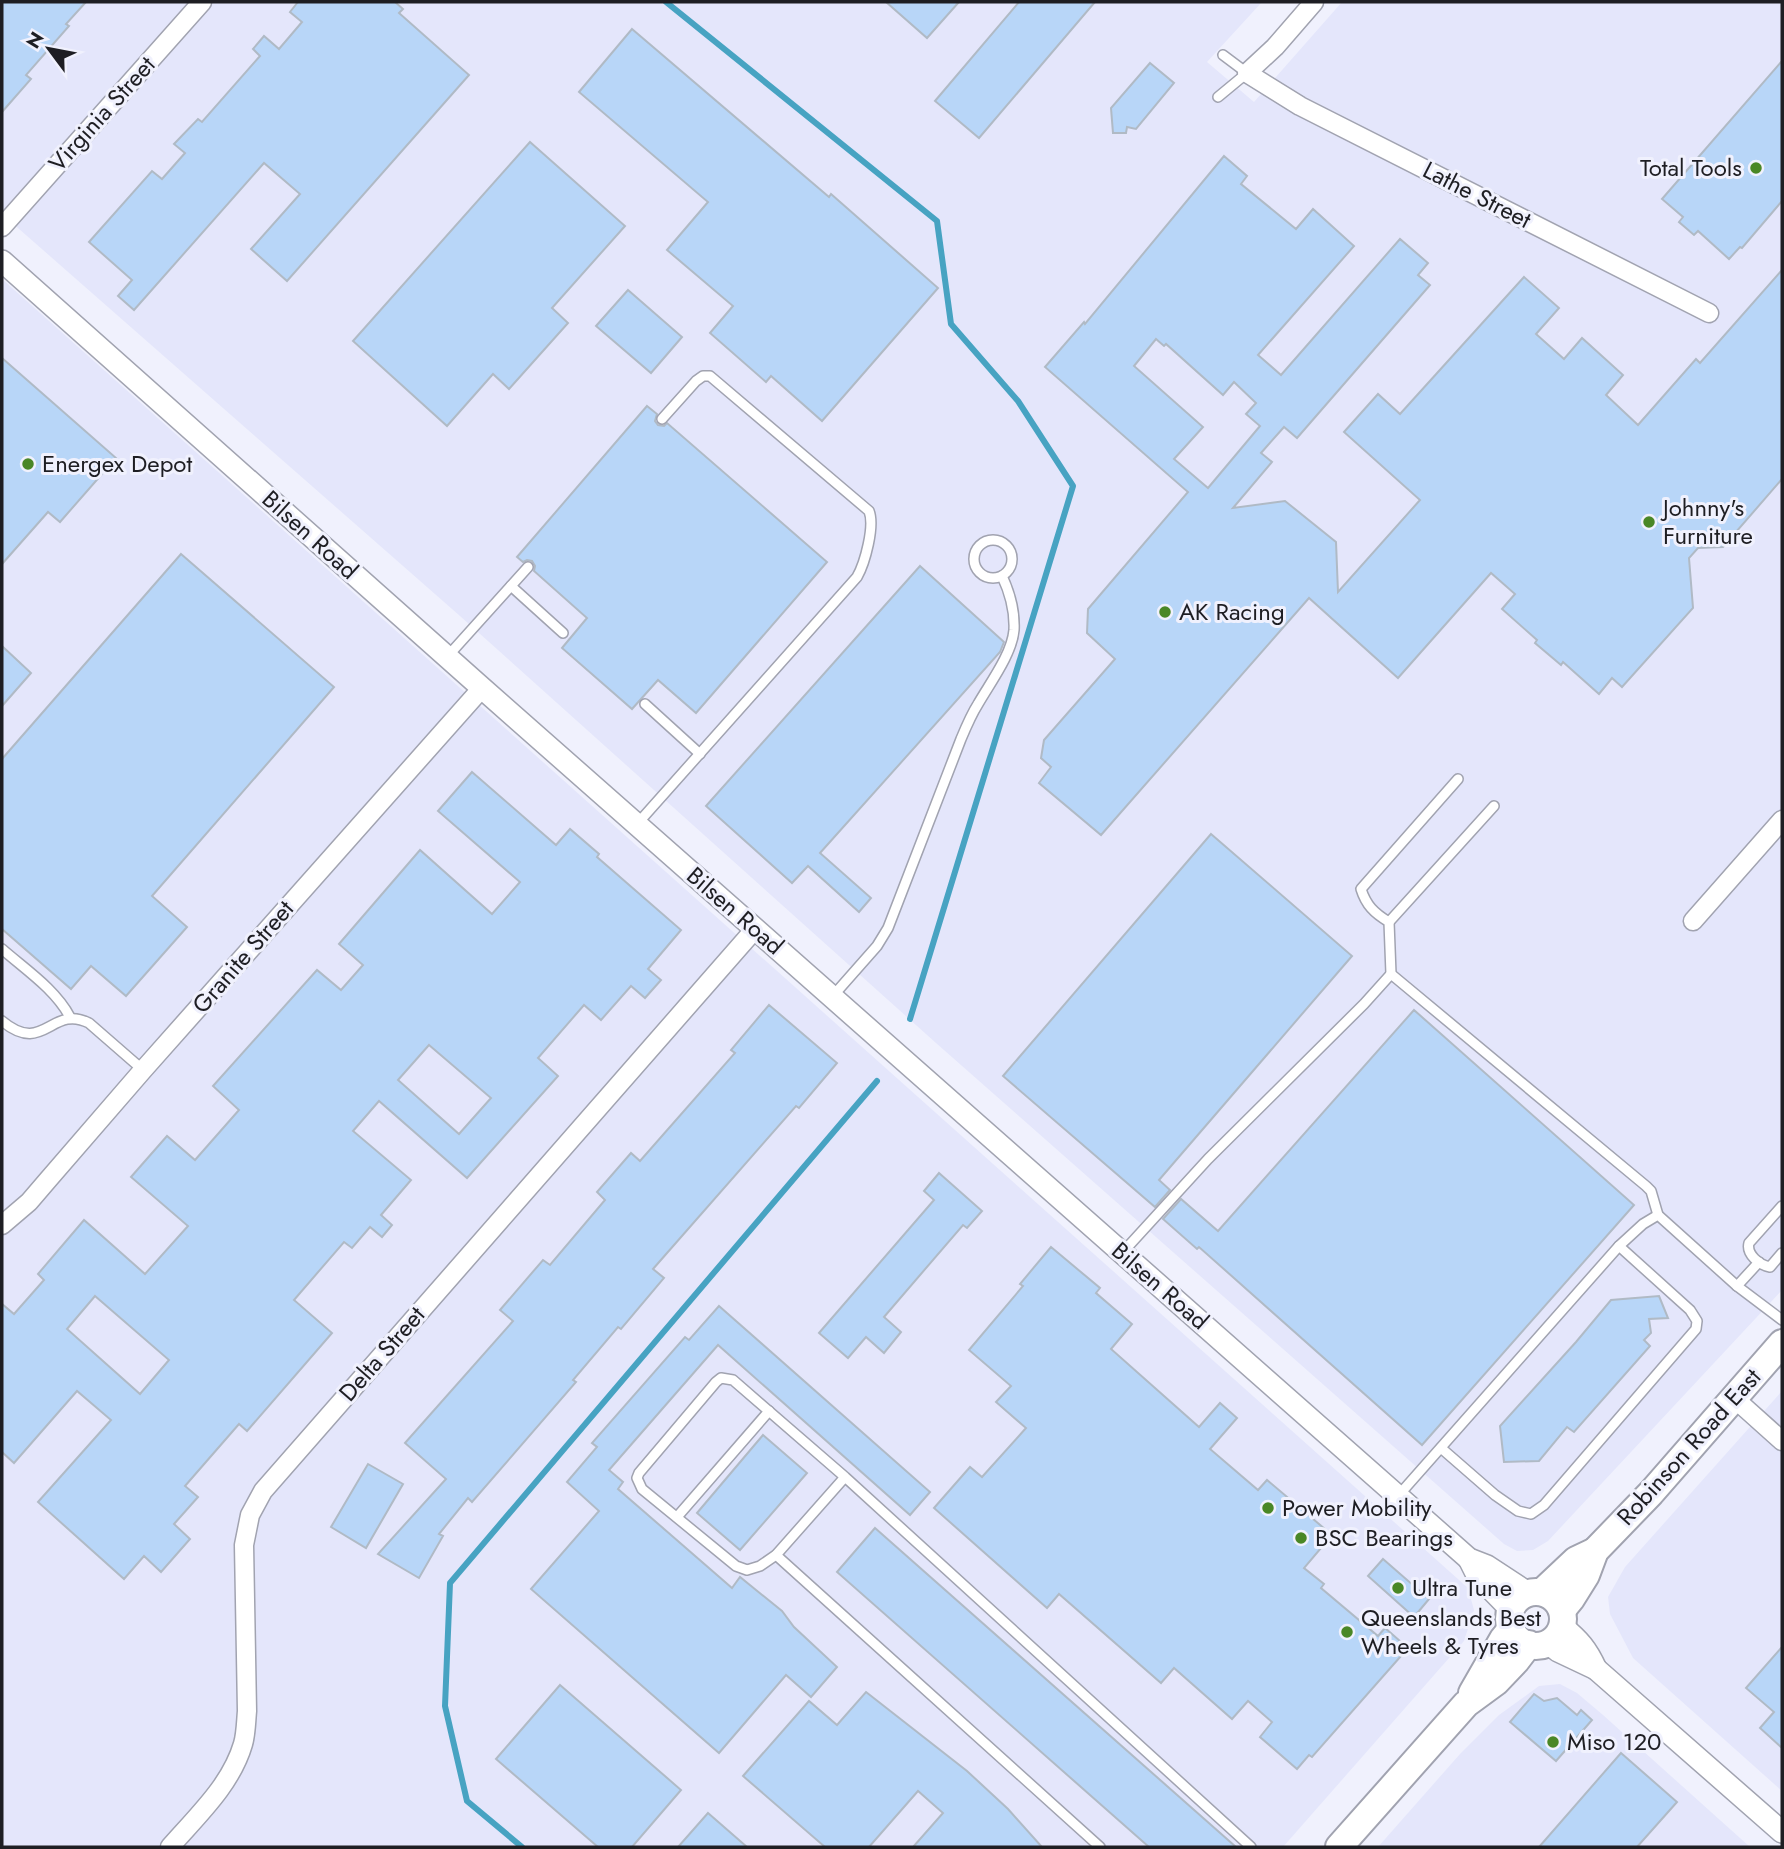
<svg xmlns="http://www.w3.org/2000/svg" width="1784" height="1849" font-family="Jost,sans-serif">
<rect width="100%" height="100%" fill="#f0f1fd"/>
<g fill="#e4e6fb">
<polygon points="2,2 1262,2 1207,62 1254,102 1342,2 1782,2 1782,1290 1548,1541 1533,1550 1517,1551 1504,1544 936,1043 460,616 2,214"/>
<polygon points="2,279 1468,1588 1474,1610 1464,1641 1283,1847 2,1847"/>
<polygon points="1782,1391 1782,1791 1633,1658 1610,1614 1608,1597 1625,1567"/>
<polygon points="1560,1684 1577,1693 1603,1715 1750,1847 1378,1847 1460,1754 1499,1715 1539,1686"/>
</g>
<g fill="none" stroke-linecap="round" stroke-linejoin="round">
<g stroke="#47a3c2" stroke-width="6">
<polyline points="666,2 937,221 951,324 1018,401 1073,486 910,1019"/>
<polyline points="522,1847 467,1801 445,1706 450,1583 877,1081"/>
</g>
</g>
<g fill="#b8d6f8" stroke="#b0bac5" stroke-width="2" fill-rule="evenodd">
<polygon points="2,2 86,2 66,24 69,26 26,75 31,79 2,112"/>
<polygon points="298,2 395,2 403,9 399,13 469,75 287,281 251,249 300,194 264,163 134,310 118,296 132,280 89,242 152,171 162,179 185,153 174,144 198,119 202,122 260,56 253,49 264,36 279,49 302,22 290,12"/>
<polygon points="886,2 959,2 927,38"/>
<polygon points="1019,2 1095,2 979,138 935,101"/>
<polygon points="632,29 829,197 831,194 938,288 822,421 771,376 766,382 710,333 733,306 667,250 708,202 579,92"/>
<polygon points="1782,61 1782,201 1742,248 1740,247 1729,259 1698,231 1694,235 1679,222 1683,217 1662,199"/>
<polygon points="1150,63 1174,83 1136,129 1127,127 1126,133 1113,133 1111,108"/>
<polygon points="530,142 625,226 552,308 568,323 509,389 493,374 447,426 353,341"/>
<path d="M1224,156L1247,176L1241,184L1296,229L1313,209L1354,246L1258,355L1281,375L1400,239L1428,263L1418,275L1430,285L1297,438L1284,427L1261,453L1272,462L1233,508L1285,501L1336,542L1338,592L1420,500L1344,432L1378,394L1400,414L1524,277L1559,308L1536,334L1564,359L1582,338L1623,375L1606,395L1638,425L1696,359L1700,363L1782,270V479L1723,547L1698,548L1689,558L1693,608L1622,687L1612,678L1599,694L1563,662L1561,665L1535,643L1537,640L1502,609L1515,594L1491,573L1398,678L1309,598L1101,835L1039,783L1051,767L1041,758L1044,740L1115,659L1087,633L1088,609L1188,492L1045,367L1084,322L1085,324ZM1156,339L1164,346L1166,344L1223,395L1234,382L1256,403L1246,414L1260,426L1208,488L1174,459L1203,427L1134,366Z"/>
<polygon points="628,290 682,337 651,373 596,326"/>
<polygon points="2,358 116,458 60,522 48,512 2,564"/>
<polygon points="647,406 657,414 655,421 658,425 664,426 667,423 827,562 696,713 658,680 632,709 562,648 587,618 534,571 535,566 532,561 527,560 523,562 517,557"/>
<polygon points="181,554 334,687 152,896 187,927 126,996 91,966 71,989 2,929 2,759"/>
<polygon points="920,566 1004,642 1000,652 820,853 871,898 859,912 808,866 792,883 706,806"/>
<polygon points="2,646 31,673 2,706"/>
<path d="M472,772L556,845L570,829L599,854L597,857L681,930L648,969L661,980L645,998L631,986L601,1020L584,1005L538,1058L558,1076L467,1178L379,1101L353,1131L411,1180L381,1215L392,1225L382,1237L370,1227L352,1248L344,1242L294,1300L332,1333L247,1431L239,1424L185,1486L198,1497L174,1524L190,1539L161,1572L144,1556L124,1579L38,1502L111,1420L77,1391L14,1463L2,1452V1304L14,1314L44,1280L38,1274L84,1220L145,1274L188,1226L131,1177L167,1136L195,1160L239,1110L213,1086L317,970L341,990L363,965L339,944L420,850L492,914L520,882L438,811ZM429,1045L491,1098L459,1134L398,1080ZM95,1296L169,1360L140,1394L67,1329Z"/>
<polygon points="1211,834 1352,956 1159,1180 1170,1190 1155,1207 1003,1076"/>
<polygon points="769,1005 837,1063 799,1108 796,1106 653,1269 664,1278 621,1329 618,1327 573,1380 576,1382 472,1502 468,1498 439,1534 443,1536 419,1578 378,1554 446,1479 405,1443 513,1321 500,1310 543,1260 550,1265 605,1200 597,1192 631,1153 640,1161 735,1053 731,1050"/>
<polygon points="1414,1010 1634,1205 1422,1445 1199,1247 1197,1249 1163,1219 1181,1199 1218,1231"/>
<polygon points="939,1173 982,1211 967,1228 963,1225 884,1317 901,1332 884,1353 866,1337 848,1358 819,1333 934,1200 924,1191"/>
<polygon points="1051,1247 1100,1288 1096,1293 1132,1324 1111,1349 1199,1427 1220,1403 1237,1418 1210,1449 1258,1490 1267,1480 1332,1535 1304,1568 1324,1584 1321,1588 1378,1636 1385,1628 1408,1648 1312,1757 1309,1755 1297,1769 1260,1737 1272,1722 1248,1701 1232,1719 1174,1668 1161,1683 1059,1594 1047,1608 934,1508 970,1467 982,1477 1026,1428 996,1402 1011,1386 969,1350 1023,1286 1020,1284"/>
<polygon points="1659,1296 1668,1318 1649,1319 1651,1333 1644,1340 1650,1346 1574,1432 1567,1427 1539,1461 1504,1462 1500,1426 1576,1342 1611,1300"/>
<polygon points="719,1306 930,1492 910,1515 718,1345 609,1470 623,1482 618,1489 732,1588 740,1577 782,1611 794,1627 837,1667 811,1697 786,1675 719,1753 531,1589 599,1511 567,1482 597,1447 592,1443 685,1337 689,1340"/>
<polygon points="763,1435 807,1473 740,1550 697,1513"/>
<polygon points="368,1464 403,1484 366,1548 331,1527"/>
<polygon points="875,1528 1236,1847 1149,1847 837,1572"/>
<polygon points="1383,1559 1429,1599 1414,1617 1368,1576"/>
<polygon points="1782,1647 1782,1748 1760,1728 1774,1712 1746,1688"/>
<polygon points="560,1685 681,1790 632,1847 598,1847 496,1759"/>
<polygon points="866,1692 967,1771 1008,1809 1042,1847 913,1847 943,1813 918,1791 869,1847 825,1847 743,1776 809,1701 837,1725"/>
<polygon points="1534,1694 1544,1701 1557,1698 1577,1715 1581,1710 1592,1720 1556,1761 1510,1722"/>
<polygon points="1621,1753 1677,1802 1637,1847 1539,1847"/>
<polygon points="708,1813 747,1847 678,1847"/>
</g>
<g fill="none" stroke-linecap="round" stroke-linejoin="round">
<defs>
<g id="service">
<polyline points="1218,97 1247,73 1223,55"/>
<circle cx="993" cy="559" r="19"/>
<polyline points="511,586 563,633"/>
<polyline points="447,657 528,567"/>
<polyline points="645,704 700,754"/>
<path d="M638,823L857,577C865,563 875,526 869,511L710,376H703L696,381L662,419"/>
<polyline points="1389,922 1494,806"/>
<path d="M2,949C26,970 55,989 70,1017"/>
<path d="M1391,974L1389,922C1374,913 1366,905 1361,889L1458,779"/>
<path d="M832,997L877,946L888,928L961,739C966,727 971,715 978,704C990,683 1012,654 1014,630C1015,610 1010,593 1002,576"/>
<path d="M2,1021C44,1056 51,1004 89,1023L143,1070"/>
<path d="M1782,1206L1749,1243C1746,1254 1759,1265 1770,1267L1782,1253"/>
<polyline points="1123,1252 1208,1159 1364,1004 1391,974 1646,1186 1651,1191 1658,1215"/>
<polyline points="1737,1286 1759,1262"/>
<polyline points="1441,1448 1495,1495 1518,1511 1531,1514 1544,1505 1696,1329 1697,1321 1690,1310 1619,1246"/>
<polyline points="845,1477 776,1555 760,1566 747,1570 736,1566 642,1489 637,1478 639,1473 716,1382 721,1378 733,1380 845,1477 1251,1847"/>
<polyline points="1398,1496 1619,1246 1643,1224 1658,1215 1737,1286 1782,1320"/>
<polyline points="677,1517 769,1411"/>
<polyline points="776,1555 1100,1847"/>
</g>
<g id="minor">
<polyline points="1314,2 1275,47 1247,73 1300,106 1709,313"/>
<polyline points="2,227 202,2"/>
<polyline points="1693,921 1782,820"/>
<polyline points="2,1225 29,1202 47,1181 143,1070 482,688"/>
<polyline points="1734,1398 1782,1441"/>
<path d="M170,1847C197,1816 231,1785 243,1744C246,1734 246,1722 247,1711L244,1545L250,1515L263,1491L755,929"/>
</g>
<g id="tertiary">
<polyline points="2,261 482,688 1469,1559 1487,1566 1528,1593"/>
<polyline points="1469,1559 1477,1575 1511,1610"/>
<path d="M1562,1626C1579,1640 1587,1649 1596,1669"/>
<polyline points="1548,1643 1558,1651 1596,1669 1782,1832"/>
</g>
<g id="primary">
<polyline points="1542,1592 1576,1560 1595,1551"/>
<circle cx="1536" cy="1619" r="27"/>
<polyline points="1562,1610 1571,1599 1586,1575 1595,1551 1651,1493 1782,1343"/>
<polyline points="1472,1693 1503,1639 1512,1628"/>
<polyline points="1339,1847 1466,1704 1496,1682 1516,1661 1529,1644"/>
</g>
</defs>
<use href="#service" stroke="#a1a3b0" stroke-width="12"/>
<use href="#minor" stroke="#a1a3b0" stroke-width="21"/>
<use href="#tertiary" stroke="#a1a3b0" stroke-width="24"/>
<use href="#primary" stroke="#a1a3b0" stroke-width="30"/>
<use href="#service" stroke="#fff" stroke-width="9"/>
<use href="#minor" stroke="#fff" stroke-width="18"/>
<use href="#tertiary" stroke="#fff" stroke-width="21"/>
<use href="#primary" stroke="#fff" stroke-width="26"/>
</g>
<g fill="#4a8726" stroke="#f0f1fd" stroke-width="2.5">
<circle cx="1756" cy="168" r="7"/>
<circle cx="28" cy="464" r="7"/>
<circle cx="1649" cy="522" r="7"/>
<circle cx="1165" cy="612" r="7"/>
<circle cx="1268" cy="1508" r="7"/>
<circle cx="1301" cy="1538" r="7"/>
<circle cx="1398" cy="1588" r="7"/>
<circle cx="1347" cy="1632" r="7"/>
<circle cx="1553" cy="1742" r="7"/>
</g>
<g text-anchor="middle" stroke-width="6" stroke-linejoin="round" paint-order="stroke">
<g font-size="24" fill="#1e1e23" stroke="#f0f1fd">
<text transform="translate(102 114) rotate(-48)" y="8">Virginia Street</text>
<text transform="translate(1477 195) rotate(27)" y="8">Lathe Street</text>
<text transform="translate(310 535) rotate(42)" y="8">Bilsen Road</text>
<text transform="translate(735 911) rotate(41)" y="8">Bilsen Road</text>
<text transform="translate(243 957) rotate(-49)" y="8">Granite Street</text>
<text transform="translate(1160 1286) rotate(41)" y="8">Bilsen Road</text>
<text transform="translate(382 1354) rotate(-49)" y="8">Delta Street</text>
<text transform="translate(1689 1447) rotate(-48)" y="8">Robinson Road East</text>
</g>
<g font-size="24" fill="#1e1e23" stroke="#f0f1fd" text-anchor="start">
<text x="1742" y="176" text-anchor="end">Total Tools</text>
<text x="42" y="472">Energex Depot</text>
<text x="1663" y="516">Johnny's<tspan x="1663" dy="28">Furniture</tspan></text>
<text x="1179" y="620">AK Racing</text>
<text x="1282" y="1516">Power Mobility</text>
<text x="1315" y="1546">BSC Bearings</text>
<text x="1412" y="1596">Ultra Tune</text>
<text x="1361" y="1626">Queenslands Best<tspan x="1361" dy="28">Wheels &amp; Tyres</tspan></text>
<text x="1567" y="1750">Miso 120</text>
</g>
</g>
<rect width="1784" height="1849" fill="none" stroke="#1e1e23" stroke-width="7"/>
<g transform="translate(49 49) rotate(302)" stroke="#f0f1fd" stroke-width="5" paint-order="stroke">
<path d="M0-5L12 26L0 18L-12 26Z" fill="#1e1e23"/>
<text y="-10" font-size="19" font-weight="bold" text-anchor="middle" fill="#1e1e23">N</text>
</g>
</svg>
